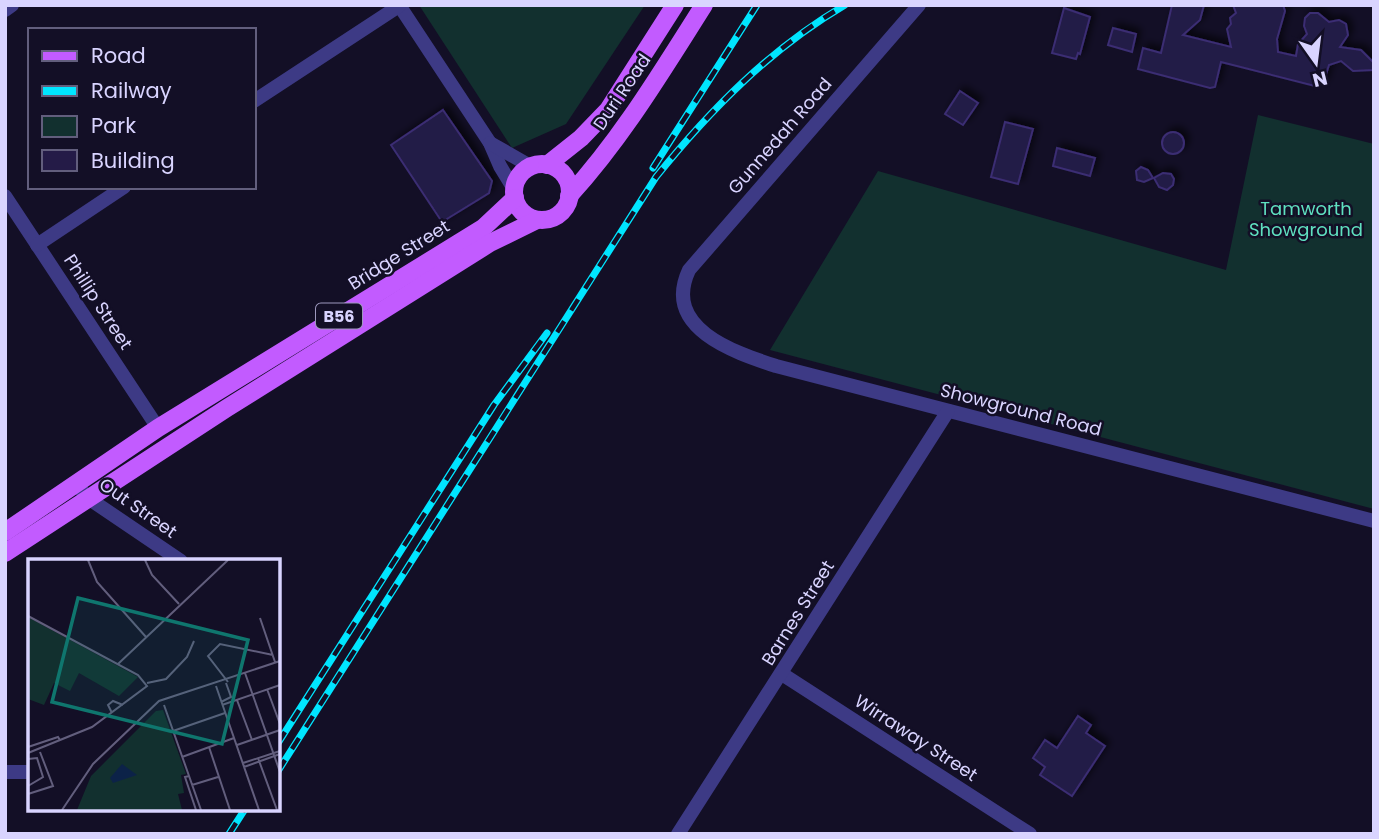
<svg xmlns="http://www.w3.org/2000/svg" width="1379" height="839" font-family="Poppins,sans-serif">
<defs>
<filter id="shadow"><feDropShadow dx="4.5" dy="-4.5" stdDeviation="3.5" flood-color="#0009"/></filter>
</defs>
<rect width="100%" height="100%" fill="#130f26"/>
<g fill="#12302f">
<polygon points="419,5 645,5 566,124 512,148"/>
<polygon points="1258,115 1374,144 1374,509 770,350 878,171 1226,270"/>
</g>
<g fill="#241b47" stroke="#3b2d73" stroke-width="2" filter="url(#shadow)">
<polygon points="1172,5 1204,5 1200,20 1183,35 1231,47 1227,29 1231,24 1230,18 1236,13 1233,5 1283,5 1285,11 1277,39 1278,52 1296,56 1298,44 1307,34 1304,26 1305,18 1310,13 1318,13 1329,22 1339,20 1346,24 1348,35 1340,47 1361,50 1374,63 1374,70 1353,71 1341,61 1329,65 1323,84 1316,82 1315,86 1221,62 1215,87 1210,88 1138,69 1143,48 1161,53"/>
<polygon points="1064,8 1090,17 1080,54 1078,53 1076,59 1052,53"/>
<polygon points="1113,28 1136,34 1132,52 1108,45"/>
<polygon points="960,91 978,103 963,125 945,114"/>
<polygon points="443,110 492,181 489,193 442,222 391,145"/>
<polygon points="1005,122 1033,129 1018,184 991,177"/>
<circle cx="1173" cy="143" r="11"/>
<polygon points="1057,148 1095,158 1090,176 1053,166"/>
<polygon points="1141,167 1148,170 1153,178 1144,182 1137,180 1136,171"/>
<polygon points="1163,173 1171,174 1174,179 1173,185 1167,190 1159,187 1154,178"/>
<polygon points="1078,716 1091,725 1086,733 1105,746 1072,796 1040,775 1045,767 1033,758 1045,740 1057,748"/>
</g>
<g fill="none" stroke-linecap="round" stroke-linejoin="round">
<g stroke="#3d3a85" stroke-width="14">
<polyline points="399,5 490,143 500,166 514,189"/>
<path d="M919,5L689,270C662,328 733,352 776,366L1374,521"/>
<polyline points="5,10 12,5"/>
<polyline points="254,101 399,6"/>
<polyline points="490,143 532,167"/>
<polyline points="5,196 158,428"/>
<polyline points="37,245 124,187"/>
<polyline points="82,491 88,498 181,561"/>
<polyline points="782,674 1030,834"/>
<polyline points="5,772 30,772"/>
<polyline points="678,834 948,411"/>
</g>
<g stroke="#c25bff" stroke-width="18">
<circle cx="542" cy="192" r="28"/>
<polyline points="547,165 581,138 608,110 675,5"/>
<path d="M569,196C622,138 662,71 704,5"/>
<polyline points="5,532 158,428 483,228 515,198"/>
<polyline points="5,553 227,408 490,243 537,220"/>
</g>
<defs>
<g id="rail">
<polyline points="653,168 757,5"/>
<polyline points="278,743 494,405 547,333"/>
<path d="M278,771L656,177C710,110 770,49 845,5"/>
<polyline points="229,834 245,809"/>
</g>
</defs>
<use href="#rail" stroke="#00e5ff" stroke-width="7"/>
<use href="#rail" stroke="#130f26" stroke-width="4.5" stroke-dasharray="13" stroke-linecap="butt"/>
</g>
<g text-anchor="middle" stroke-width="5" stroke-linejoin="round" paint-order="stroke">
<rect fill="#130f26" stroke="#9e99be" stroke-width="2" x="316" y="303.5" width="46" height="25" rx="5"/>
<g font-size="16" font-weight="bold" fill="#d9d4ff">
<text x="339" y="322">B56</text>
</g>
<g font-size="18" fill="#d9d4ff" stroke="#130f26">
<text transform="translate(622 92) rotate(-56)" y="6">Duri Road</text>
<text transform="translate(780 136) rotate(-49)" y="6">Gunnedah Road</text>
<text transform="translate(399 255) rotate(-32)" y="6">Bridge Street</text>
<text transform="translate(98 302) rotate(57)" y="6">Phillip Street</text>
<text transform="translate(1021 410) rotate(14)" y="6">Showground Road</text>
<text transform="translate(138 508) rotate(35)" y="6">Out Street</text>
<text transform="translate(798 613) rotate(-58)" y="6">Barnes Street</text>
<text transform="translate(916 738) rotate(33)" y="6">Wirraway Street</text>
</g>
<g font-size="18" fill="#5fe0c0" stroke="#130f26">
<text x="1306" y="215">Tamworth<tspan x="1306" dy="21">Showground</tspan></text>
</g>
</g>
<g transform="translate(28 559)">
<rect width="252" height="252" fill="#130f26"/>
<path d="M0,58L110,118L91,137L51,114L42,132L26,124L16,146L0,140ZM135,151L158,215L153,216L156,234L150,235L154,251H49L63,217L128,152Z" fill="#12302f"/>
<path d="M94,205L109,216L85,224L82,219Z" fill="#0c2248"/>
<path fill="none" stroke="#625e7d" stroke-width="2" d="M60,1L69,23L118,78M117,1L124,16L151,45M0,57L110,116L119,127L64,168L0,194M232,59L247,103M90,105L200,1M217,114L252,213M200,123L180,97L192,85L245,96M119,124L138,120L159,98L166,82M188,127L231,251M239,130L252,165M209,141L224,181M193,143L203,138L198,124M136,146L173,251M194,146L252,126M84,154L80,146L85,142L95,146M145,172L197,154M209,186L252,171M0,188L30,178L32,181M181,188L202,251M154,198L206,179M230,199L249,251M0,200L9,199L15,218L0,227M215,204L252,192M216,208L252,195M161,217L157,218L168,251M164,226L190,218M0,235L25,227L12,193M34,251L65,205L131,142L252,102"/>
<path fill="#0f766e" fill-opacity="0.15" stroke="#0f766e" stroke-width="3.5" d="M50,39L220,81L194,185L24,143Z"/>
<rect width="252" height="252" fill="none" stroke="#d9d4ff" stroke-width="3.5"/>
</g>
<rect width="1379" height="839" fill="none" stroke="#d9d4ff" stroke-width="14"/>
<rect x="28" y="28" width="228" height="161" fill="#130f26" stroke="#625e7d" stroke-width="2"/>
<rect x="42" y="51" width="35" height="10" fill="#c25bff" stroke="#625e7d" stroke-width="2"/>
<text x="91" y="63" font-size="21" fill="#d9d4ff">Road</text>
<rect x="42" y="86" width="35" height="10" fill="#00e5ff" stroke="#625e7d" stroke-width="2"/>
<text x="91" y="98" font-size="21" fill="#d9d4ff">Railway</text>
<rect x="42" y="116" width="35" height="21" fill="#12302f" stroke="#625e7d" stroke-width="2"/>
<text x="91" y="133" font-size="21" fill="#d9d4ff">Park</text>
<rect x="42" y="150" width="35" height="21" fill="#241b47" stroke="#625e7d" stroke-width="2"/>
<text x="91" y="168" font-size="21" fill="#d9d4ff">Building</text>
<g transform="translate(1316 63) rotate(166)" stroke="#130f26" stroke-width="5" paint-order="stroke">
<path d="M0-5L12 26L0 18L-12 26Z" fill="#d9d4ff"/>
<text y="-10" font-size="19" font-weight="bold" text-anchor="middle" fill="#d9d4ff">N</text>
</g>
</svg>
